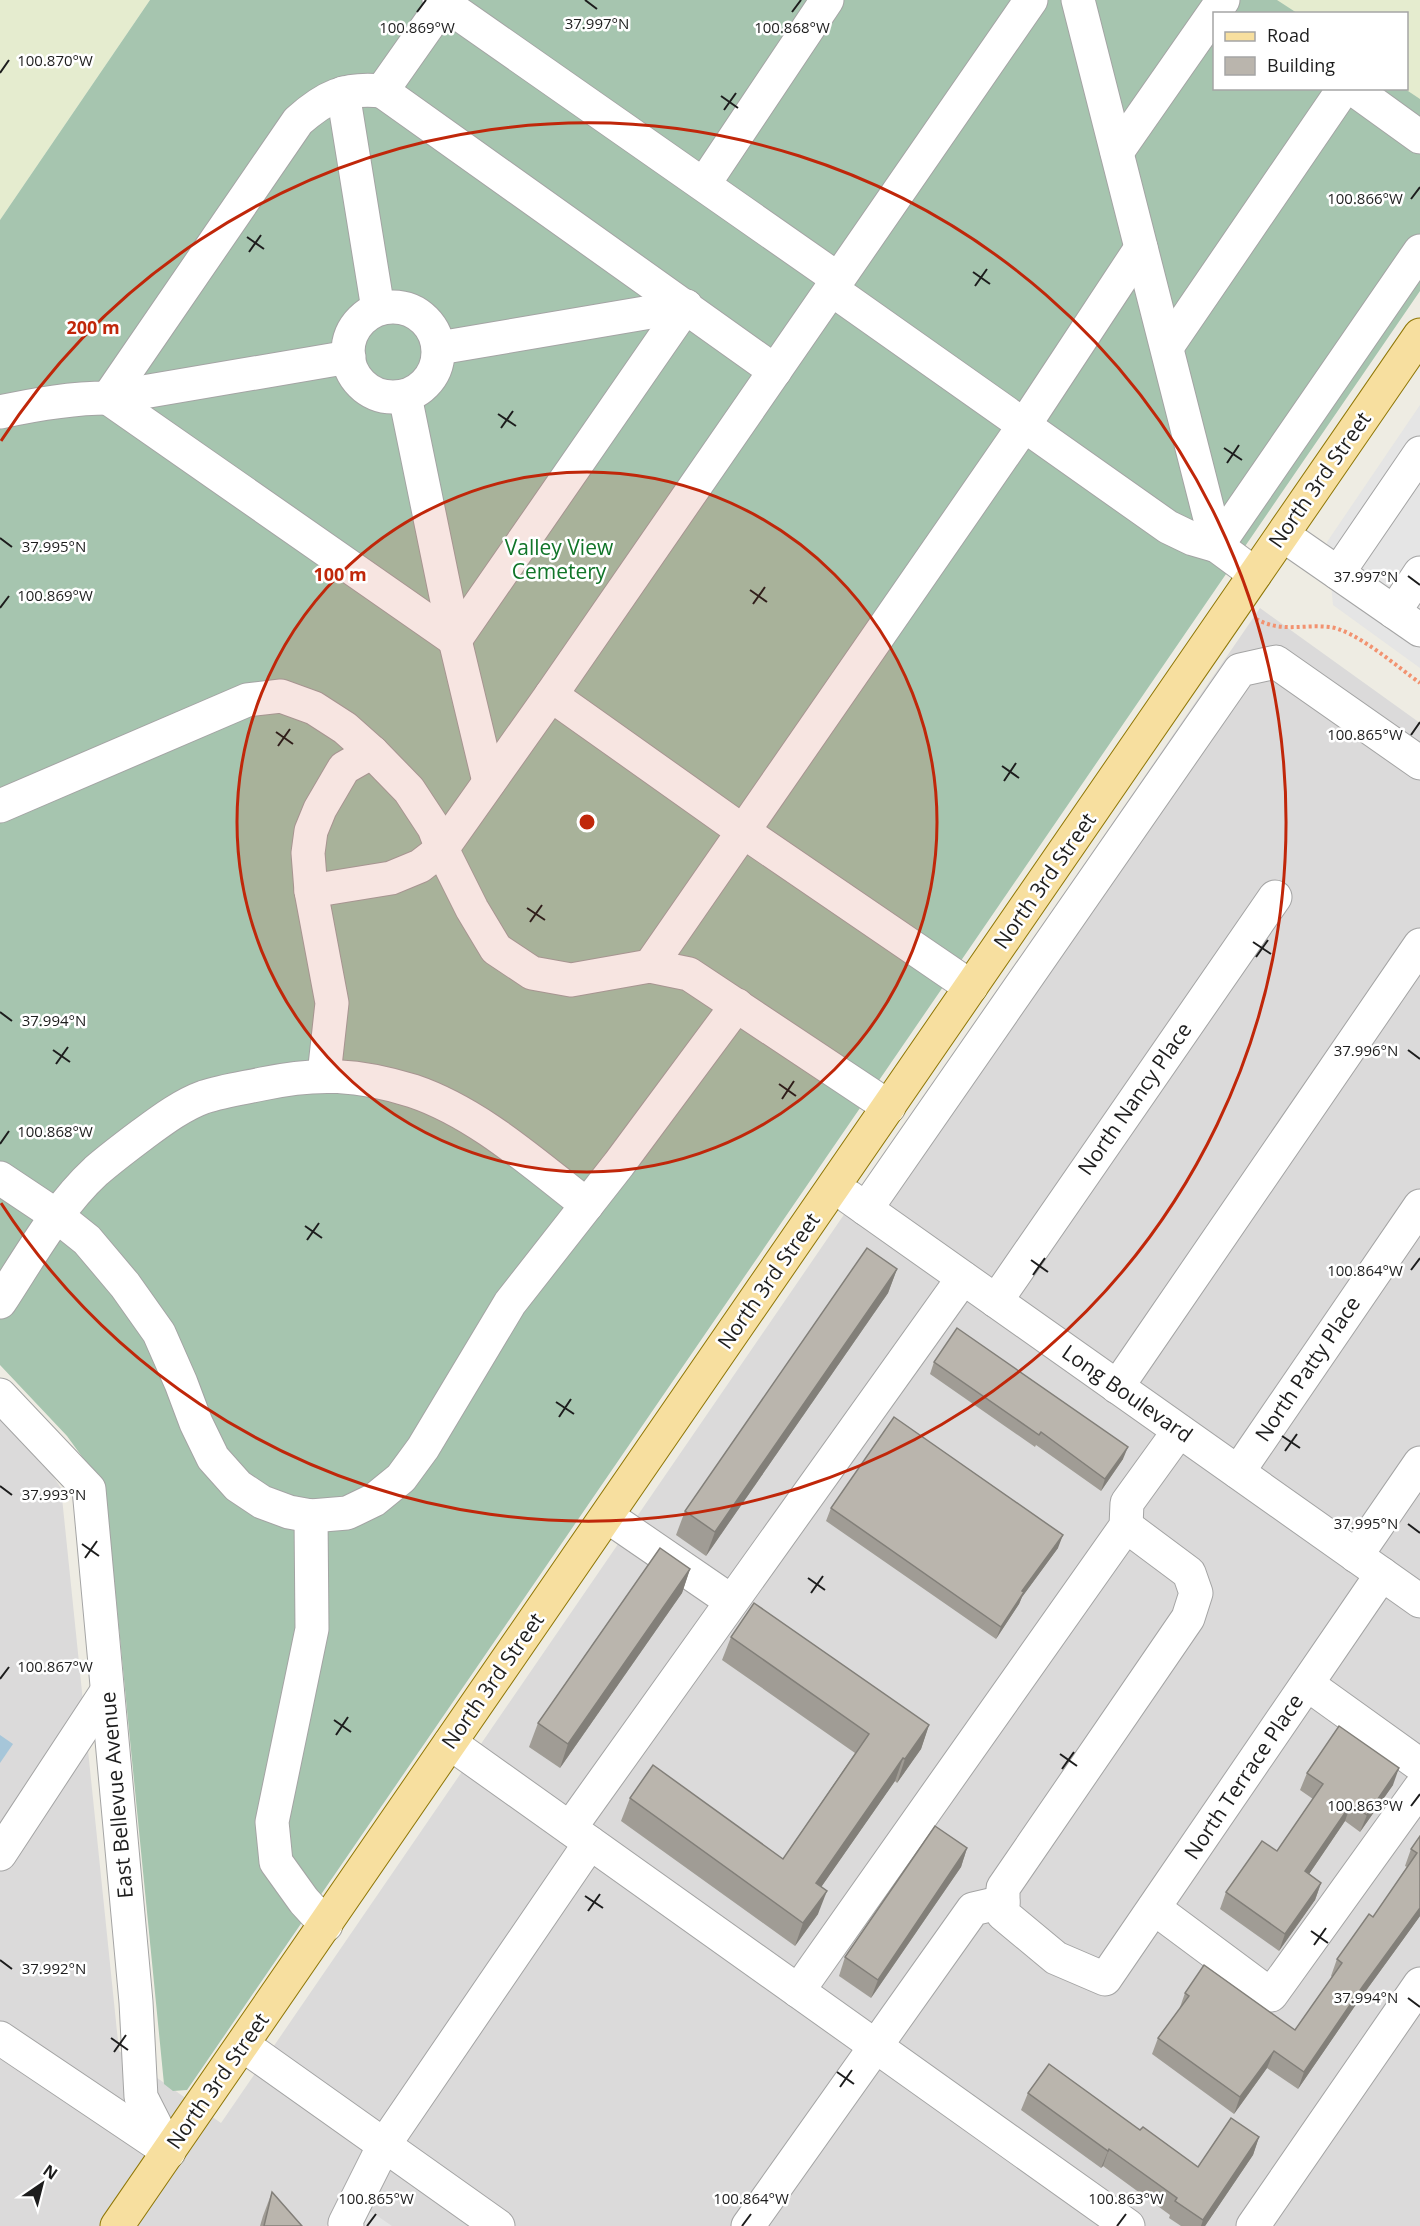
<svg xmlns="http://www.w3.org/2000/svg" width="1420" height="2226" font-family="'Open Sans',sans-serif">
<rect width="100%" height="100%" fill="#eeece3"/>
<polygon fill="#dbdada" points="1260,608 1420,723 1420,2226 0,2226 0,1418 30,1442 61,1488 119,2051 221,2123"/>
<g fill="#e5eccf">
<polygon points="0,0 150,0 0,220"/>
<polygon points="1237,0 1420,0 1420,135 1357,89 1406,88 1406,14 1255,13"/>
</g>
<polygon fill="#a6c5af" points="150,0 1277,0 1297,13 1214,14 1214,88 1405,89 1420,99 1420,291 187,2090 173,2091 164,2084 108,1517 96,1476 67,1436 0,1365 0,220"/>
<g fill="#e5e5e5">
<polygon points="1420,405 1420,668 1333,605 1327,542"/>
<polygon points="347,2195 392,2226 326,2226"/>
</g>
<polygon fill="#a6c6d9" points="0,1735 13,1744 0,1763"/>
<g fill="none" stroke-linecap="round" stroke-linejoin="round">
<defs>
<g id="minor">
<polyline points="439,0 838,279"/>
<path d="M446,0L382,91C345,87 325,97 298,121L108,398L455,640L686,306"/>
<polyline points="1078,0 1217,546"/>
<polyline points="1352,88 1420,137"/>
<polyline points="382,91 775,371"/>
<polyline points="343,93 378,309"/>
<polyline points="1117,152 1223,0"/>
<polyline points="704,184 827,0"/>
<polyline points="831,289 1168,527 1193,539 1217,546 1255,574"/>
<circle cx="393" cy="352" r="45"/>
<polyline points="1167,347 1344,88"/>
<polyline points="439,348 686,306"/>
<polyline points="405,396 455,640 489,782"/>
<path d="M0,412C37,404 71,398 108,398L349,357"/>
<polyline points="1283,535 1420,630"/>
<polyline points="1217,546 1420,251"/>
<polyline points="1338,573 1420,453"/>
<polyline points="1394,612 1420,573"/>
<polyline points="551,695 744,832 971,987"/>
<polyline points="0,806 247,700 281,696 314,708 345,728 372,752 409,790 434,828 442,849 472,909 496,949 532,973 571,980 650,966 689,974 889,1107"/>
<polyline points="311,891 391,878 420,866 442,849 551,695 1031,0"/>
<polyline points="650,966 1025,424 1141,248"/>
<polyline points="324,1075 332,1003 311,891 308,853 311,831 320,809 344,768 372,752"/>
<polyline points="0,1178 57,1216 87,1240 125,1285 159,1333 181,1383 196,1423 213,1458 238,1486 262,1502 289,1512 311,1516 347,1513 374,1500 401,1478 423,1448 510,1303 619,1164 737,1005"/>
<polyline points="849,1197 1420,1601"/>
<polyline points="866,1209 1240,670 1276,662 1420,763"/>
<polyline points="996,1301 1275,897"/>
<path d="M0,1302C29,1258 57,1207 96,1171C111,1158 127,1146 143,1134C162,1120 182,1105 204,1097C222,1091 243,1088 262,1084C317,1072 359,1074 413,1091C478,1113 534,1164 587,1205"/>
<polyline points="1117,1387 1420,945"/>
<polyline points="0,1395 89,1489 136,2002 141,2097 169,2152"/>
<polyline points="1238,1472 1420,1206"/>
<polyline points="311,1516 312,1629 272,1822 276,1862 304,1901 326,1925"/>
<polyline points="607,1516 731,1601"/>
<polyline points="1126,1526 1189,1573 1196,1593 1188,1618 1003,1888 1003,1914 1056,1958 1105,1979 1382,1574"/>
<polyline points="1356,1556 1420,1463"/>
<polyline points="1307,1684 1420,1765"/>
<polyline points="450,1743 1128,2226"/>
<polyline points="570,1828 963,1278"/>
<polyline points="0,1854 107,1691"/>
<polyline points="1154,1908 1271,1995 1420,1788"/>
<polyline points="798,1991 1126,1526 1127,1503 1179,1431"/>
<polyline points="0,2038 168,2151"/>
<polyline points="243,2045 498,2226"/>
<polyline points="347,2226 345,2223 384,2145 590,1843"/>
<polyline points="748,2226 973,1909 1003,1902"/>
<polyline points="1253,2226 1420,1984"/>
</g>
<polyline id="major" points="117,2226 1420,335"/>
</defs>
<use href="#minor" stroke="#a4a4a4" stroke-width="35"/>
<use href="#major" stroke="#8f7707" stroke-width="35"/>
<path stroke="#f29270" stroke-width="4" stroke-dasharray="3 3" stroke-linecap="butt" d="M1256,619C1282,633 1303,624 1329,627C1354,629 1399,668 1420,683"/>
<use href="#minor" stroke="#fff" stroke-width="33"/>
<use href="#major" stroke="#f7df9f" stroke-width="33"/>
</g>
<g fill="#a09c95">
<polygon points="897,1269 888,1293 706,1556 676,1535 685,1511"/>
<polygon points="934,1362 1123,1459 1101,1491 1036,1445 1035,1447 930,1374"/>
<polygon points="831,1508 1058,1548 1022,1597 1019,1604 996,1639 826,1521"/>
<polygon points="690,1569 682,1593 560,1768 529,1747 538,1723"/>
<polygon points="731,1637 929,1725 921,1749 897,1783 895,1781 821,1887 818,1914 795,1946 621,1821 630,1798 783,1859 855,1753 722,1660"/>
<polygon points="1307,1773 1393,1785 1360,1832 1345,1821 1309,1874 1321,1883 1315,1900 1279,1951 1220,1909 1226,1892 1277,1851 1313,1799 1300,1790"/>
<polygon points="1420,1836 1420,1916 1402,1941 1357,2003 1298,2089 1267,2068 1234,2114 1152,2054 1158,2038 1179,2010 1185,1993 1295,2030 1332,1977 1331,1976 1337,1959 1373,1917 1407,1867 1405,1866 1411,1849"/>
<polygon points="967,1848 961,1867 871,1998 839,1976 845,1957"/>
<polygon points="1028,2093 1198,2167 1259,2137 1253,2155 1205,2226 1181,2226 1169,2218 1170,2215 1103,2166 1101,2168 1021,2110"/>
<polygon points="272,2192 302,2226 260,2226 263,2216"/>
</g>
<g fill="#827f79">
<polygon points="897,1269 888,1293 706,1556 715,1532"/>
<polygon points="1128,1447 1123,1459 1101,1491 1105,1479"/>
<polygon points="1063,1535 1058,1548 1022,1597 1019,1604 996,1639 1001,1627 1022,1591"/>
<polygon points="690,1569 682,1593 560,1768 568,1744"/>
<polygon points="929,1725 921,1749 897,1783 905,1759"/>
<polygon points="903,1758 895,1781 808,1906 816,1883"/>
<polygon points="1399,1768 1393,1785 1360,1832 1367,1815"/>
<polygon points="1351,1804 1345,1821 1299,1889 1305,1871"/>
<polygon points="967,1848 961,1867 871,1998 878,1980"/>
<polygon points="1321,1883 1315,1900 1279,1951 1285,1934"/>
<polygon points="827,1891 818,1914 795,1946 803,1923"/>
<polygon points="1420,1908 1420,1916 1402,1941 1357,2003 1298,2089 1304,2072 1363,1986"/>
<polygon points="1274,2051 1267,2068 1234,2114 1240,2097"/>
<polygon points="1259,2137 1253,2155 1205,2226 1201,2226 1203,2220"/>
<polygon points="1109,2149 1103,2166 1101,2168 1108,2151"/>
</g>
<g fill="#bab5ad" stroke="#827f79" stroke-width="1.5">
<polygon points="867,1248 897,1269 715,1532 685,1511"/>
<polygon points="957,1328 1128,1447 1105,1479 1041,1432 1039,1435 934,1362"/>
<polygon points="894,1417 1063,1535 1022,1591 1024,1592 1001,1627 831,1508"/>
<polygon points="660,1548 690,1569 568,1744 538,1723"/>
<polygon points="754,1603 929,1725 905,1759 903,1758 816,1883 827,1891 803,1923 630,1798 653,1765 783,1859 869,1734 731,1637"/>
<polygon points="1339,1726 1399,1768 1367,1815 1351,1804 1305,1871 1321,1883 1285,1934 1226,1892 1262,1841 1277,1851 1323,1784 1307,1773"/>
<polygon points="935,1826 967,1848 878,1980 845,1957"/>
<polygon points="1420,1836 1420,1908 1363,1986 1304,2072 1274,2051 1240,2097 1158,2038 1189,1996 1185,1993 1204,1965 1295,2030 1342,1963 1337,1959 1369,1914 1373,1917 1417,1853 1411,1849"/>
<polygon points="1049,2064 1140,2130 1143,2127 1198,2167 1231,2118 1259,2137 1203,2220 1175,2201 1177,2198 1109,2149 1108,2151 1028,2093"/>
<polygon points="272,2192 302,2226 264,2226"/>
</g>
<path fill="none" stroke="#1d1d1d" stroke-width="2" d="M585,0L597,9M417,12L426,0M792,12L801,0M0,73L9,60M721,96L738,108M724,110L736,93M1411,199L1420,187M247,237L264,249M249,252L261,235M973,272L990,284M975,286L987,269M498,414L516,426M501,428L513,411M1224,448L1242,460M1227,463L1239,445M0,538L12,547M1408,576L1420,585M750,590L767,602M753,604L765,587M0,608L9,596M276,732L293,744M1411,735L1420,722M278,746L290,729M1002,766L1019,778M1004,781L1016,763M527,908L545,920M530,922L542,905M1253,942L1271,954M1256,957L1268,940M0,1012L12,1021M53,1050L70,1062M1408,1050L1420,1059M56,1064L68,1047M779,1084L796,1096M782,1099L794,1081M0,1144L9,1131M305,1226L322,1238M307,1240L319,1223M1031,1260L1048,1272M1411,1270L1420,1258M1033,1275L1045,1258M556,1402L574,1414M559,1417L571,1399M1282,1436L1300,1448M1285,1451L1297,1434M0,1486L12,1495M1408,1524L1420,1533M82,1544L99,1556M85,1558L97,1541M808,1578L825,1590M811,1593L823,1576M0,1679L9,1667M334,1720L351,1732M336,1735L348,1717M1060,1754L1077,1766M1062,1769L1074,1752M1411,1806L1420,1794M585,1896L603,1908M588,1911L600,1894M1311,1931L1328,1943M1314,1945L1326,1928M0,1960L12,1969M1408,1998L1420,2007M111,2038L128,2050M114,2052L126,2035M837,2072L854,2084M840,2087L852,2070M367,2226L376,2214M742,2226L751,2214M1117,2226L1126,2214"/>
<circle cx="587" cy="822" r="350" fill="#c0270a" fill-opacity=".12"/>
<g fill="none" stroke="#c0270a" stroke-width="3">
<circle cx="587" cy="822" r="350"/>
<path d="M1 441A699 699 0 1 1 1 1203"/>
</g>
<g text-anchor="middle" stroke-width="5" stroke-linejoin="round" paint-order="stroke">
<g font-size="21" fill="#1d1d1d" stroke="#fff">
<text transform="translate(1320 480) rotate(-55)" y="7">North 3rd Street</text>
<text transform="translate(1045 881) rotate(-55)" y="7">North 3rd Street</text>
<text transform="translate(1135 1099) rotate(-55)" y="7">North Nancy Place</text>
<text transform="translate(769 1281) rotate(-55)" y="7">North 3rd Street</text>
<text transform="translate(1308 1369) rotate(-56)" y="7">North Patty Place</text>
<text transform="translate(1127 1394) rotate(35)" y="7">Long Boulevard</text>
<text transform="translate(493 1681) rotate(-55)" y="7">North 3rd Street</text>
<text transform="translate(1244 1777) rotate(-56)" y="7">North Terrace Place</text>
<text transform="translate(117 1795) rotate(-95)" y="7">East Bellevue Avenue</text>
<text transform="translate(218 2081) rotate(-55)" y="7">North 3rd Street</text>
</g>
<g font-size="21" fill="#117529" stroke="#fff">
<text x="559" y="555">Valley View<tspan x="559" dy="24">Cemetery</tspan></text>
</g>
</g>
<g font-size="15" text-anchor="middle" fill="#1d1d1d" stroke="#fff" stroke-width="5" stroke-linejoin="round" paint-order="stroke">
<text x="597" y="29">37.997°N</text>
<text x="417" y="33">100.869°W</text>
<text x="792" y="33">100.868°W</text>
<text x="55" y="66">100.870°W</text>
<text x="1365" y="204">100.866°W</text>
<text x="54" y="552">37.995°N</text>
<text x="1366" y="582">37.997°N</text>
<text x="55" y="601">100.869°W</text>
<text x="1365" y="740">100.865°W</text>
<text x="54" y="1026">37.994°N</text>
<text x="1366" y="1056">37.996°N</text>
<text x="55" y="1137">100.868°W</text>
<text x="1365" y="1276">100.864°W</text>
<text x="54" y="1500">37.993°N</text>
<text x="1366" y="1529">37.995°N</text>
<text x="55" y="1672">100.867°W</text>
<text x="1365" y="1811">100.863°W</text>
<text x="54" y="1974">37.992°N</text>
<text x="1366" y="2003">37.994°N</text>
<text x="376" y="2204">100.865°W</text>
<text x="751" y="2204">100.864°W</text>
<text x="1126" y="2204">100.863°W</text>
</g>
<circle cx="587" cy="822" r="9" fill="#c0270a" stroke="#fff" stroke-width="3"/>
<g font-size="18" text-anchor="middle" font-weight="bold" fill="#c0270a" stroke="#fff" stroke-width="5" stroke-linejoin="round" paint-order="stroke">
<text x="93" y="334">200 m</text>
<text x="340" y="581">100 m</text>
</g>
<rect x="1213" y="12" width="195" height="78" fill="#ffffff" stroke="#a5a5a5" stroke-width="1.5"/>
<rect x="1225" y="32" width="30" height="9" fill="#f7df9f" stroke="#a5a5a5" stroke-width="1.5"/>
<text x="1267" y="42" font-size="18" fill="#1d1d1d">Road</text>
<rect x="1225" y="57" width="30" height="18" fill="#bab5ad" stroke="#a5a5a5" stroke-width="1.5"/>
<text x="1267" y="72" font-size="18" fill="#1d1d1d">Building</text>
<g transform="translate(42 2184) rotate(35)" stroke="#ffffff" stroke-width="4.5" paint-order="stroke">
<path d="M0-4.5L10 22L0 15L-10 22Z" fill="#1d1d1d"/>
<text y="-9" font-size="16" font-weight="bold" text-anchor="middle" fill="#1d1d1d">N</text>
</g>
</svg>
